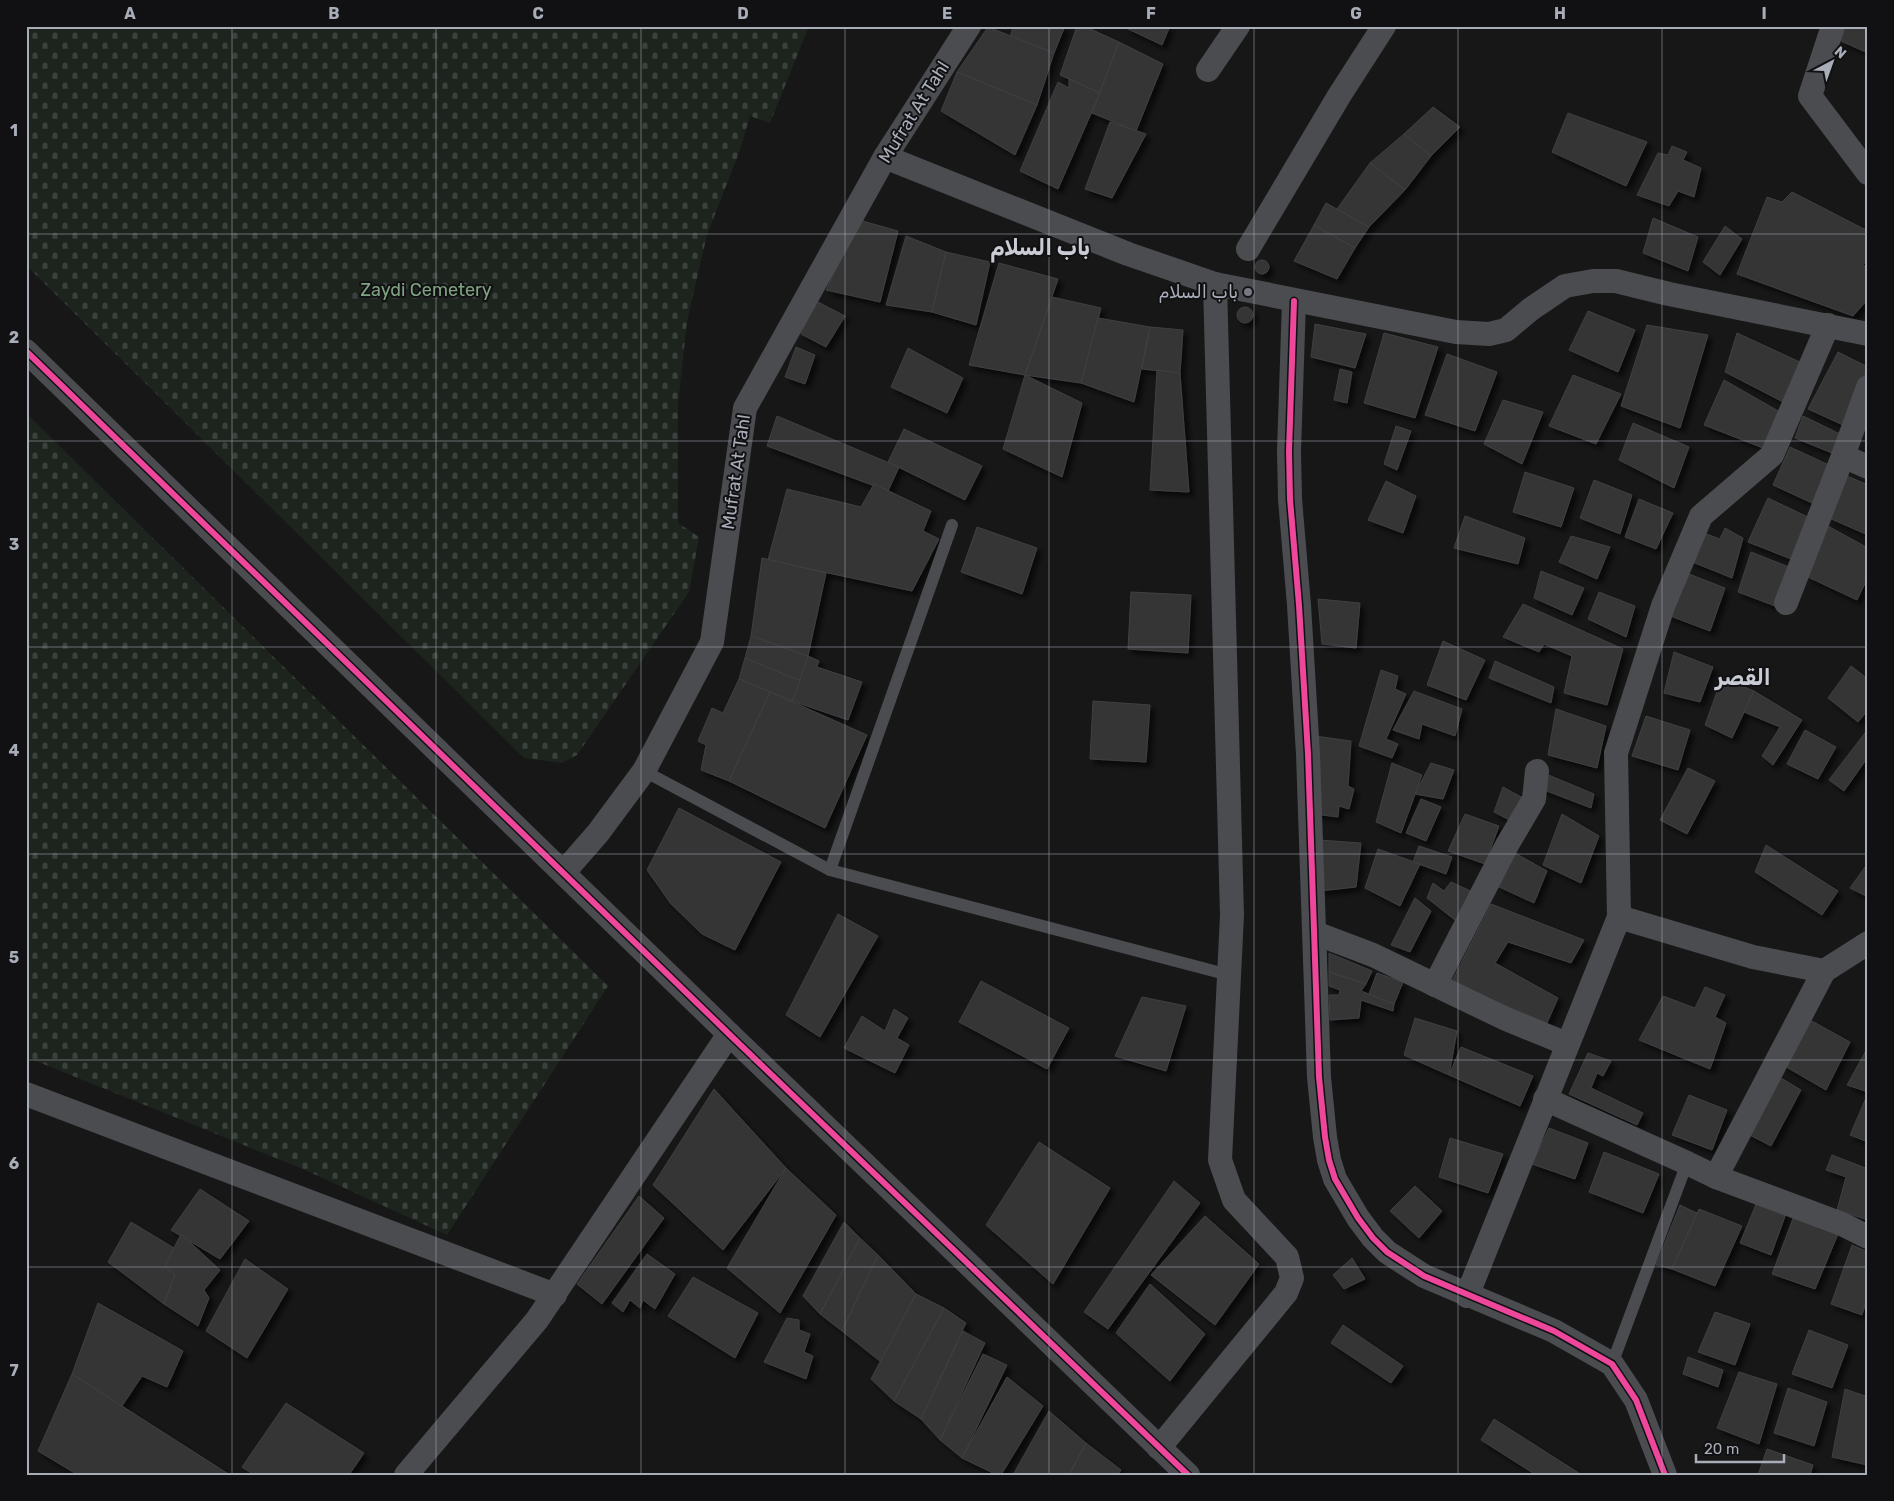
<svg xmlns="http://www.w3.org/2000/svg" width="1894" height="1501" font-family="Rubik,'Noto Naskh Arabic',sans-serif">
<defs>
<pattern id="cemetery-stones" width="16" height="16" patternUnits="userSpaceOnUse" patternTransform="scale(1.25)"><rect width="16" height="16" fill="#1d241e"/><path d="M2 7V4a2 2 0 0 1 4 0v3zM10 15v-3a2 2 0 0 1 4 0v3z" fill="#3b413d"/></pattern>
<filter id="shadow"><feDropShadow dx="4.5" dy="4.5" stdDeviation="2.5" flood-color="#0009"/></filter>
</defs>
<rect width="100%" height="100%" fill="#171717"/>
<g fill="url(#cemetery-stones)">
<polygon points="26,26 809,26 770,123 750,116 740,150 707,235 687,321 678,403 678,523 699,537 689,592 577,755 562,763 524,758 26,265"/>
<polygon points="26,413 608,986 447,1235 303,1169 26,1057"/>
</g>
<g fill="#353536" stroke="#3f4043" filter="url(#shadow)">
<polygon points="1014,26 1065,26 1054,53 1010,36"/>
<polygon points="1077,26 1084,26 1119,42 1100,93 1060,75"/>
<polygon points="1126,26 1170,26 1162,45 1126,28"/>
<polygon points="1845,26 1868,26 1868,53 1841,41"/>
<polygon points="988,27 1054,53 1037,105 957,72"/>
<polygon points="1119,42 1163,64 1136,131 1092,113"/>
<polygon points="957,72 1037,105 1015,155 941,111"/>
<polygon points="1069,79 1100,93 1058,189 1020,171 1058,82 1069,88"/>
<polygon points="1433,107 1460,127 1431,156 1404,134"/>
<polygon points="1568,113 1647,142 1626,186 1552,152"/>
<polygon points="1110,122 1146,134 1112,198 1085,189"/>
<polygon points="1404,134 1431,156 1405,190 1370,163"/>
<polygon points="1672,146 1687,152 1683,160 1701,168 1694,197 1678,191 1669,206 1637,195 1658,153 1668,155"/>
<polygon points="1370,163 1405,190 1369,227 1337,209"/>
<polygon points="1792,192 1868,231 1868,257 1863,265 1868,268 1868,299 1853,316 1737,274 1767,197 1782,202"/>
<polygon points="1326,203 1369,227 1355,248 1314,225"/>
<polygon points="1653,218 1698,237 1688,271 1643,253"/>
<polygon points="859,220 898,231 880,302 826,290"/>
<polygon points="1314,225 1355,248 1337,279 1294,261"/>
<polygon points="1725,226 1742,239 1720,275 1703,262"/>
<polygon points="906,236 946,252 932,312 886,305"/>
<polygon points="946,252 990,262 976,325 932,312"/>
<circle cx="1262" cy="267" r="7"/>
<polygon points="999,263 1058,279 1025,375 969,365"/>
<polygon points="1052,297 1101,308 1081,383 1025,375"/>
<polygon points="816,301 845,316 826,347 801,334"/>
<circle cx="1245" cy="315" r="8"/>
<polygon points="1588,311 1635,330 1618,372 1569,350"/>
<polygon points="1098,318 1150,327 1134,402 1081,383"/>
<polygon points="1315,324 1366,334 1355,368 1311,357"/>
<polygon points="1647,325 1708,335 1680,428 1621,406"/>
<polygon points="1150,327 1183,330 1180,373 1142,369"/>
<polygon points="1384,333 1438,347 1415,418 1364,403"/>
<polygon points="1737,333 1800,362 1787,404 1725,372"/>
<polygon points="796,347 815,355 805,384 785,377"/>
<polygon points="908,348 963,378 947,413 891,387"/>
<polygon points="1838,352 1868,367 1843,425 1808,409"/>
<polygon points="1447,354 1497,372 1475,431 1425,415"/>
<polygon points="1340,369 1352,372 1347,403 1334,400"/>
<polygon points="1157,370 1180,373 1189,492 1150,490"/>
<polygon points="1025,375 1082,403 1062,477 1003,449"/>
<polygon points="1573,375 1621,394 1596,444 1549,426"/>
<polygon points="1724,380 1780,412 1763,448 1704,425"/>
<polygon points="1503,400 1543,412 1522,464 1484,444"/>
<polygon points="777,416 899,467 888,491 767,446"/>
<polygon points="1803,416 1840,434 1832,453 1795,438"/>
<polygon points="1633,423 1689,447 1674,488 1619,460"/>
<polygon points="1396,426 1411,431 1397,470 1384,464"/>
<polygon points="904,429 982,466 965,500 888,462"/>
<polygon points="1790,447 1829,465 1812,503 1773,485"/>
<polygon points="1525,472 1574,488 1561,527 1513,512"/>
<polygon points="1845,475 1868,485 1868,535 1829,518"/>
<polygon points="1594,480 1632,495 1620,534 1580,518"/>
<polygon points="1386,481 1416,496 1403,533 1368,520"/>
<polygon points="874,484 931,511 923,531 939,539 912,591 768,560 787,489 861,507"/>
<polygon points="1768,498 1810,518 1791,559 1748,542"/>
<polygon points="1639,499 1673,513 1656,549 1625,537"/>
<polygon points="1465,516 1525,538 1518,564 1454,548"/>
<polygon points="1826,525 1868,548 1868,577 1857,600 1808,577"/>
<polygon points="977,527 1037,548 1022,594 961,572"/>
<polygon points="1725,528 1743,538 1732,578 1690,561 1701,532 1720,539"/>
<polygon points="1571,536 1610,547 1597,579 1559,562"/>
<polygon points="1751,552 1789,567 1775,606 1738,592"/>
<polygon points="762,558 826,573 808,656 751,636"/>
<polygon points="1541,571 1584,588 1572,615 1534,598"/>
<polygon points="1684,572 1725,588 1710,631 1665,614"/>
<polygon points="1131,592 1191,595 1188,653 1128,649"/>
<polygon points="1599,592 1635,606 1626,637 1588,619"/>
<polygon points="1318,599 1360,603 1356,648 1322,644"/>
<polygon points="1523,604 1623,649 1607,705 1564,693 1572,656 1544,644 1539,652 1503,637"/>
<polygon points="751,636 808,656 800,681 745,658"/>
<polygon points="1443,641 1485,660 1466,700 1427,685"/>
<polygon points="1674,652 1713,667 1700,702 1664,693"/>
<polygon points="808,656 819,661 817,667 862,682 848,720 792,701"/>
<polygon points="745,658 800,681 792,701 739,679"/>
<polygon points="1495,661 1554,687 1551,703 1489,678"/>
<polygon points="1851,666 1868,679 1868,710 1858,722 1828,698"/>
<polygon points="1381,670 1398,676 1395,689 1406,694 1386,739 1398,744 1392,758 1359,746"/>
<polygon points="1722,678 1754,691 1732,738 1705,725"/>
<polygon points="739,679 770,692 729,781 701,770 706,745 698,741 712,708 723,713"/>
<polygon points="1414,691 1462,709 1455,736 1422,724 1419,739 1393,730"/>
<polygon points="1754,691 1802,720 1773,765 1762,756 1780,727 1744,712"/>
<polygon points="770,692 867,735 825,828 729,781"/>
<polygon points="1093,701 1150,705 1146,762 1090,759"/>
<polygon points="1556,709 1606,726 1597,768 1548,755"/>
<polygon points="1646,716 1690,730 1678,770 1632,756"/>
<polygon points="1868,729 1868,757 1844,791 1829,780"/>
<polygon points="1805,730 1836,747 1818,779 1787,764"/>
<polygon points="1315,736 1351,741 1348,786 1354,789 1349,809 1339,806 1338,817 1314,814"/>
<polygon points="1392,763 1422,775 1401,833 1376,822"/>
<polygon points="1431,763 1454,770 1443,799 1415,794"/>
<polygon points="1688,768 1715,781 1687,834 1660,820"/>
<polygon points="1546,774 1594,794 1591,808 1539,788"/>
<polygon points="1503,787 1525,799 1515,823 1494,812"/>
<polygon points="1421,799 1441,807 1426,841 1406,833"/>
<polygon points="679,808 781,862 735,950 702,934 671,904 647,870"/>
<polygon points="1465,814 1499,826 1485,864 1448,851"/>
<polygon points="1562,814 1599,836 1581,883 1543,865"/>
<polygon points="1319,840 1361,843 1356,887 1320,891"/>
<polygon points="1766,845 1838,891 1822,915 1755,872"/>
<polygon points="1419,846 1452,857 1446,874 1413,862"/>
<polygon points="1378,849 1420,864 1400,906 1365,888"/>
<polygon points="1515,853 1547,871 1534,903 1497,886"/>
<polygon points="1868,863 1868,897 1850,888"/>
<polygon points="1451,882 1477,894 1460,924 1427,898 1433,883 1444,891"/>
<polygon points="1415,898 1431,911 1410,952 1391,945"/>
<polygon points="1491,904 1584,940 1571,963 1508,942 1495,963 1558,998 1547,1023 1451,983"/>
<polygon points="838,914 878,936 820,1037 786,1015"/>
<polygon points="1329,953 1372,971 1366,984 1329,972"/>
<polygon points="1329,972 1366,984 1361,991 1394,1004 1393,1011 1361,1000 1359,1018 1330,1020 1329,995 1339,995 1340,990 1329,986"/>
<polygon points="1377,973 1403,982 1394,1004 1369,994"/>
<polygon points="981,981 1069,1028 1047,1069 959,1022"/>
<polygon points="1705,987 1725,995 1715,1017 1726,1023 1710,1069 1639,1040 1663,996 1695,1008"/>
<polygon points="1142,997 1186,1006 1166,1071 1115,1056"/>
<polygon points="894,1009 908,1018 897,1038 909,1045 895,1073 844,1048 862,1016 885,1031"/>
<polygon points="1415,1018 1457,1031 1449,1075 1404,1055"/>
<polygon points="1810,1020 1850,1042 1826,1090 1781,1064"/>
<polygon points="1461,1047 1533,1076 1520,1106 1449,1075"/>
<polygon points="1867,1049 1868,1049 1868,1092 1847,1085"/>
<polygon points="1588,1053 1611,1061 1603,1076 1597,1073 1591,1088 1643,1113 1637,1125 1569,1094"/>
<polygon points="1776,1075 1801,1090 1771,1146 1746,1133"/>
<polygon points="714,1089 786,1168 723,1250 653,1185"/>
<polygon points="1689,1095 1727,1110 1712,1150 1672,1135"/>
<polygon points="1866,1098 1868,1099 1868,1142 1850,1135"/>
<polygon points="1549,1128 1588,1143 1575,1179 1532,1164"/>
<polygon points="1450,1138 1503,1154 1488,1193 1439,1177"/>
<polygon points="1039,1142 1110,1188 1053,1284 986,1225"/>
<polygon points="1604,1152 1659,1174 1643,1213 1589,1192"/>
<polygon points="1832,1155 1868,1169 1868,1220 1837,1210 1846,1177 1826,1170"/>
<polygon points="786,1168 836,1215 780,1313 727,1268"/>
<polygon points="1174,1181 1200,1203 1108,1329 1084,1312"/>
<polygon points="1415,1186 1442,1211 1419,1238 1390,1211"/>
<polygon points="200,1189 249,1221 220,1259 171,1230"/>
<polygon points="639,1196 664,1218 602,1304 577,1284"/>
<polygon points="1759,1197 1788,1208 1771,1255 1740,1243"/>
<polygon points="1680,1205 1697,1213 1672,1269 1656,1265"/>
<polygon points="1699,1209 1742,1226 1715,1286 1672,1269"/>
<polygon points="1205,1216 1259,1264 1215,1325 1151,1275"/>
<polygon points="1794,1216 1838,1234 1815,1289 1772,1274"/>
<polygon points="131,1222 174,1248 165,1266 175,1275 164,1304 108,1262"/>
<polygon points="844,1222 860,1238 820,1314 803,1296"/>
<polygon points="181,1234 220,1270 204,1290 209,1298 198,1326 164,1304 175,1275 165,1266"/>
<polygon points="860,1238 878,1255 842,1331 820,1314"/>
<polygon points="1852,1245 1868,1252 1868,1295 1862,1315 1831,1304"/>
<polygon points="647,1254 675,1274 655,1309 643,1300 640,1308 630,1300 623,1312 612,1303"/>
<polygon points="878,1255 916,1294 881,1362 842,1331"/>
<polygon points="1352,1258 1365,1279 1344,1289 1333,1275"/>
<polygon points="245,1259 288,1289 247,1358 206,1331"/>
<polygon points="693,1277 758,1313 735,1358 668,1316"/>
<polygon points="1150,1284 1205,1334 1170,1381 1116,1333"/>
<polygon points="916,1294 944,1308 894,1401 871,1379"/>
<polygon points="98,1303 183,1351 167,1387 142,1376 122,1406 72,1374"/>
<polygon points="944,1308 966,1323 921,1419 894,1401"/>
<polygon points="1715,1312 1750,1324 1735,1365 1698,1352"/>
<polygon points="787,1318 799,1320 799,1330 810,1334 804,1352 813,1356 806,1379 764,1362"/>
<polygon points="1343,1325 1403,1366 1391,1383 1331,1343"/>
<polygon points="1809,1330 1848,1345 1832,1388 1792,1374"/>
<polygon points="963,1331 985,1343 940,1440 921,1419"/>
<polygon points="983,1354 1007,1365 962,1458 940,1440"/>
<polygon points="1688,1357 1723,1370 1718,1387 1683,1374"/>
<polygon points="1739,1372 1777,1384 1759,1444 1717,1428"/>
<polygon points="72,1374 122,1406 230,1475 78,1475 38,1451"/>
<polygon points="1007,1377 1043,1406 1001,1475 997,1475 962,1458"/>
<polygon points="1788,1388 1827,1402 1814,1446 1774,1433"/>
<polygon points="1845,1389 1868,1397 1867,1465 1832,1457"/>
<polygon points="286,1403 364,1453 349,1475 254,1475 242,1467"/>
<polygon points="1049,1411 1086,1443 1069,1475 1013,1475"/>
<polygon points="1494,1419 1582,1475 1536,1475 1481,1440"/>
<polygon points="1086,1443 1121,1470 1118,1475 1069,1475"/>
<polygon points="1767,1449 1813,1465 1810,1475 1758,1475"/>
</g>
<g fill="none" stroke-linecap="round" stroke-linejoin="round">
<g stroke="#4b4c50" stroke-width="12">
<polyline points="644,771 830,870 1229,975"/>
<polyline points="830,870 952,525"/>
<polyline points="1612,1364 1687,1163"/>
</g>
<g stroke="#4b4c50" stroke-width="24">
<polyline points="1833,26 1810,96 1868,173"/>
<polyline points="1208,70 1238,26"/>
<polyline points="885,157 1128,254 1215,284 1456,332 1489,334 1506,330 1531,309 1565,286 1593,281 1616,281 1669,294 1868,334"/>
<polyline points="1248,249 1339,96 1384,26"/>
<polyline points="1294,301 1289,451 1290,499 1299,605 1308,754 1319,1077 1325,1137 1329,1160 1335,1179 1358,1218 1373,1238 1387,1252 1424,1276 1554,1331 1612,1364 1636,1400 1665,1475"/>
<polyline points="26,351 729,1034 1188,1475"/>
<polyline points="1843,456 1868,467"/>
<polyline points="1786,603 1843,456 1868,387"/>
<polyline points="564,872 598,833 644,771 712,642 745,408 885,157 969,26"/>
<polyline points="1619,917 1753,957 1824,971 1868,943"/>
<polyline points="1315,933 1373,955 1506,1019 1567,1044"/>
<polyline points="1435,985 1507,845 1534,799 1537,771"/>
<polyline points="26,1094 555,1295"/>
<polyline points="1545,1099 1687,1163 1716,1177 1824,971"/>
<polyline points="1716,1177 1842,1224 1868,1237"/>
<polyline points="1467,1296 1619,917 1616,753 1663,606 1701,516 1772,455 1828,325"/>
<polyline points="1159,1448 1286,1293 1292,1278 1287,1257 1234,1200 1220,1160 1232,915 1215,284"/>
<polyline points="406,1475 537,1320 729,1034"/>
</g>
<defs>
<g id="cycleway">
<polyline points="1294,301 1289,451 1290,499 1299,605 1308,754 1319,1077 1325,1137 1329,1160 1335,1179 1358,1218 1373,1238 1387,1252 1424,1276 1554,1331 1612,1364 1636,1400 1665,1475"/>
<polyline points="26,351 729,1034 1188,1475"/>
</g>
</defs>
<use href="#cycleway" stroke="#111113" stroke-width="9"/>
<use href="#cycleway" stroke="#ed469a" stroke-width="6"/>
</g>
<path fill="none" stroke="#a8adb8" stroke-width="1" stroke-opacity="0.55" d="M232,26V1475M436,26V1475M641,26V1475M845,26V1475M1049,26V1475M1254,26V1475M1458,26V1475M1662,26V1475M26,234H1868M26,441H1868M26,647H1868M26,854H1868M26,1060H1868M26,1267H1868"/>
<circle fill="#757880" stroke="#111113" stroke-width="2" cx="1248" cy="292" r="5"/>
<g text-anchor="middle" stroke-width="4" stroke-linejoin="round" paint-order="stroke">
<g font-size="18" fill="#a8adb8" stroke="#111113">
<text transform="translate(914 112) rotate(-58)" y="6">Mufrat At Tahl</text>
<text transform="translate(736 472) rotate(-82)" y="6">Mufrat At Tahl</text>
</g>
<g font-size="18" fill="#7fa381" stroke="#111113">
<text x="426" y="296">Zaydi Cemetery</text>
</g>
<g font-size="18" fill="#a8adb8" stroke="#111113" text-anchor="end">
<text x="1238" y="298">باب السلام</text>
</g>
<g font-size="22" font-weight="bold" fill="#c9ccd4" stroke="#111113">
<text x="1040" y="255">باب السلام</text>
<text x="1743" y="685">القصر</text>
</g>
</g>
<rect width="1894" height="1501" fill="none" stroke="#111113" stroke-width="55"/>
<g transform="translate(1832 62) rotate(41)" stroke="#111113" stroke-width="4" paint-order="stroke">
<path d="M0-4L9 19L0 12L-9 19Z" fill="#a8adb8"/>
<text y="-8" font-size="14" font-weight="bold" text-anchor="middle" fill="#a8adb8">N</text>
</g>
<path d="M1696 1454v8h88v-8" fill="none" stroke="#a8adb8" stroke-width="2.5"/>
<text x="1704" y="1454" font-size="15" fill="#a8adb8" stroke="#111113" stroke-width="4" paint-order="stroke">20 m</text>
<rect x="28" y="28" width="1838" height="1446" fill="none" stroke="#a8adb8" stroke-width="2"/>
<g font-size="16" text-anchor="middle" font-weight="bold" fill="#a8adb8">
<text x="130" y="19">A</text>
<text x="334" y="19">B</text>
<text x="538" y="19">C</text>
<text x="743" y="19">D</text>
<text x="947" y="19">E</text>
<text x="1151" y="19">F</text>
<text x="1356" y="19">G</text>
<text x="1560" y="19">H</text>
<text x="1764" y="19">I</text>
<text x="14" y="136">1</text>
<text x="14" y="343">2</text>
<text x="14" y="550">3</text>
<text x="14" y="756">4</text>
<text x="14" y="963">5</text>
<text x="14" y="1169">6</text>
<text x="14" y="1376">7</text>
</g>
</svg>
